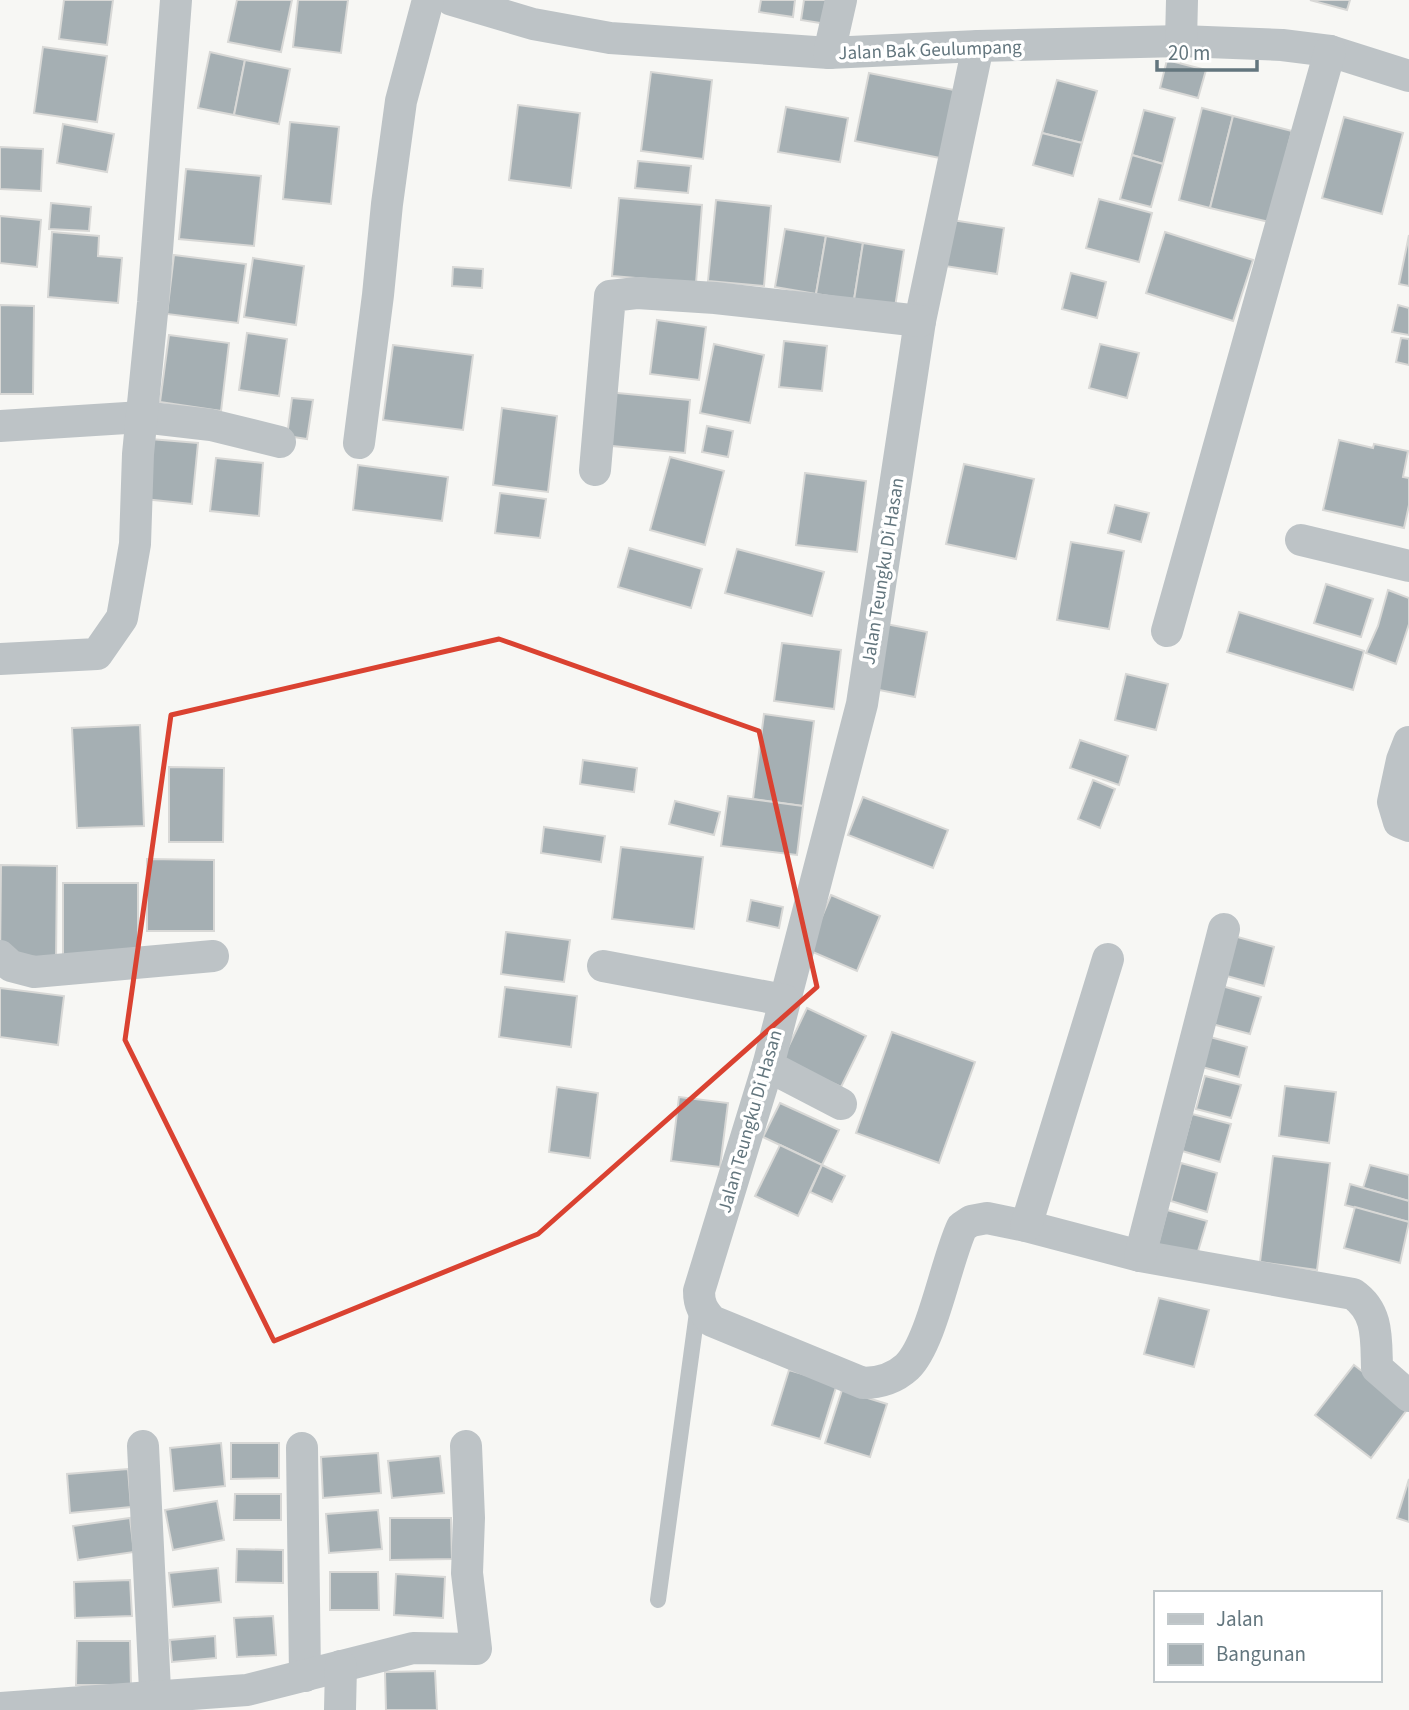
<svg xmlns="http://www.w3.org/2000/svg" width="1409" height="1710" font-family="'Source Sans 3',sans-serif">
<rect width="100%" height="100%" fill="#f7f7f4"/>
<g fill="#a5afb3" stroke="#d8d8d6" stroke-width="2">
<polygon points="64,0 113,0 107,45 59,39"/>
<polygon points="237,0 292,0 281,52 228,42"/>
<polygon points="298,0 348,0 341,53 293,47"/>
<polygon points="761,0 795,0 793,17 759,12"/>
<polygon points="804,0 837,0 833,25 801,20"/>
<polygon points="1310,0 1350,0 1347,10"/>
<polygon points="43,47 107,56 97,122 34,113"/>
<polygon points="210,52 245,60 234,115 198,108"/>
<polygon points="245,60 290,69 279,124 234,115"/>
<polygon points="1167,60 1206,70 1198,98 1160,88"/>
<polygon points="651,72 712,80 703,159 641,151"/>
<polygon points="869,73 959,91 945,159 855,141"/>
<polygon points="1057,80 1097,91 1082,143 1042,133"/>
<polygon points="518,105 580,113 571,188 509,180"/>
<polygon points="786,107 848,118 840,162 778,152"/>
<polygon points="1202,108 1233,116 1210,208 1179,200"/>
<polygon points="1144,110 1175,118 1163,164 1132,155"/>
<polygon points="1233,116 1292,131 1269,222 1210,208"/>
<polygon points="1344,117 1403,133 1382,214 1322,198"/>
<polygon points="290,122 339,127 331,204 283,199"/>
<polygon points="63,124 114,134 107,172 57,163"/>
<polygon points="1042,133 1082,143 1073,176 1033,165"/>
<polygon points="0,147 43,149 41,191 0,189"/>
<polygon points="1132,155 1163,164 1151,207 1120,199"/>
<polygon points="638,161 691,166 688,193 635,188"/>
<polygon points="186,169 261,176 254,246 179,239"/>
<polygon points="619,198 702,205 696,283 612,276"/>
<polygon points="1099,199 1152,213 1139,262 1086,248"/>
<polygon points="716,200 771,206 764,286 708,281"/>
<polygon points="51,203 91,207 89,231 49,229"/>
<polygon points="0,216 41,220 37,267 0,263"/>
<polygon points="952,220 1004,228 997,274 945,266"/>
<polygon points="785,229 826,236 816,294 775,287"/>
<polygon points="52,232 99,236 98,256 122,258 118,303 48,297"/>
<polygon points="1165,232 1253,260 1233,321 1146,293"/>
<polygon points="1409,235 1409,286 1399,284"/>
<polygon points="826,236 863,243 854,300 816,294"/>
<polygon points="863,243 904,250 895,307 854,300"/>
<polygon points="174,255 246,264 238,323 167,314"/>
<polygon points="253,258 304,266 296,325 244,317"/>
<polygon points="453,267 483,269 482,288 452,286"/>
<polygon points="1071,273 1106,282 1097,318 1062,309"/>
<polygon points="0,305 34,306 33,394 0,394"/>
<polygon points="1398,305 1409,308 1409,335 1392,332"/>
<polygon points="657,320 706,327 699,380 650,374"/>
<polygon points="247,333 287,339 279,396 239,390"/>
<polygon points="169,335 229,343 221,411 160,402"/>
<polygon points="1401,338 1409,339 1409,365 1396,362"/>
<polygon points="784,341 827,346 822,391 779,387"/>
<polygon points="714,344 764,355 750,423 700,413"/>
<polygon points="1100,344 1139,353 1127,398 1089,388"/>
<polygon points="393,345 473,355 463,430 383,420"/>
<polygon points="607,392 690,400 685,453 602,445"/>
<polygon points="292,398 313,400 307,439 287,436"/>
<polygon points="502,408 557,416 548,492 493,485"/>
<polygon points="707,426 733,431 728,457 702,452"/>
<polygon points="150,439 198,443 192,504 144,499"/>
<polygon points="1339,440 1373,448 1374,444 1408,451 1403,477 1409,478 1409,505 1404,528 1323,510"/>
<polygon points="670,457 724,471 705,545 650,530"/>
<polygon points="216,458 263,463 259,516 210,511"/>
<polygon points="964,464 1034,479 1016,559 946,544"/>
<polygon points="358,465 448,477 442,521 353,510"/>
<polygon points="805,473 866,481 857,552 796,545"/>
<polygon points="500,493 546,499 540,538 495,533"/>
<polygon points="1115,505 1149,513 1141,542 1108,533"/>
<polygon points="1071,542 1124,551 1109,629 1057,620"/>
<polygon points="629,548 702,569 691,608 618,587"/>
<polygon points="737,549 824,572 812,616 725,593"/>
<polygon points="1326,584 1373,599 1361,637 1314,623"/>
<polygon points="1388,590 1409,598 1409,624 1396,664 1366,653 1378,626"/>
<polygon points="1239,612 1364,651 1353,690 1227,652"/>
<polygon points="886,624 927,632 915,697 874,689"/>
<polygon points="782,643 841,650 834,709 774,701"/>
<polygon points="1126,674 1168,684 1156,730 1115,720"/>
<polygon points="764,714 814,721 803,806 753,799"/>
<polygon points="140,725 144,826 77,828 72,728"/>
<polygon points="1080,740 1128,756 1119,785 1070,768"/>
<polygon points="583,760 637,768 634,792 580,784"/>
<polygon points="169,767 224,768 223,842 169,842"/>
<polygon points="1093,780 1115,789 1100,828 1078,819"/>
<polygon points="728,796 803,806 797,855 721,846"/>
<polygon points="863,797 948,830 933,868 848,835"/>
<polygon points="675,801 720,812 714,835 669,824"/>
<polygon points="544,827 605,836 601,862 541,853"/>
<polygon points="621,847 703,857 694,929 612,919"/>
<polygon points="147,859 214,860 214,931 147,931"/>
<polygon points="1,865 57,866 56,962 0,961"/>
<rect x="63" y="883" width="75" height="72"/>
<polygon points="831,895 880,916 857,971 808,950"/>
<polygon points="751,900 783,907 779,928 747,921"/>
<polygon points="506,932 570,940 564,982 501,974"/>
<polygon points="1234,936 1274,947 1264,986 1223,975"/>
<polygon points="1222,986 1261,997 1250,1034 1212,1024"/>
<polygon points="505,987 577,996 571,1047 499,1037"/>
<polygon points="0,988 64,996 58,1045 0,1037"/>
<polygon points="807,1008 866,1036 841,1087 782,1060"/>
<polygon points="892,1032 975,1062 939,1163 856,1133"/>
<polygon points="1210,1037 1247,1047 1239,1077 1202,1067"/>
<polygon points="1205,1076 1241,1085 1231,1118 1196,1109"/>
<polygon points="1285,1086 1336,1092 1329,1143 1279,1136"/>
<polygon points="557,1087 598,1093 590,1158 549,1152"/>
<polygon points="679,1097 728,1103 720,1167 671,1161"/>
<polygon points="780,1103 839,1130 822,1165 763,1137"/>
<polygon points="1192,1114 1231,1124 1220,1162 1182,1151"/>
<polygon points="780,1145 822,1165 798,1216 755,1196"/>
<polygon points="1273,1156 1330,1163 1317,1270 1260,1262"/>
<polygon points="1181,1163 1217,1173 1207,1212 1171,1201"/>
<polygon points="822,1165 845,1176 832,1202 810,1192"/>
<polygon points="1370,1165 1409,1175 1409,1201 1363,1188"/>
<polygon points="1350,1184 1409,1201 1409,1222 1345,1205"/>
<polygon points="1355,1207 1409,1222 1400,1263 1344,1248"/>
<polygon points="1167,1210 1207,1221 1196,1258 1157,1248"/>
<polygon points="1159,1298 1209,1310 1194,1367 1144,1354"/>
<polygon points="1354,1365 1409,1407 1371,1458 1315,1415"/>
<polygon points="789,1370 837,1384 820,1439 772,1425"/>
<polygon points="842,1390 887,1404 870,1457 825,1443"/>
<polygon points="221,1443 225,1486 174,1491 170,1448"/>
<polygon points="231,1443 279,1443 279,1478 231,1479"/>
<polygon points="378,1453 381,1493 323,1498 321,1457"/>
<polygon points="440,1456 444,1493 392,1498 388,1461"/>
<polygon points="128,1469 131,1507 70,1513 67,1474"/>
<polygon points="1409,1479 1409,1522 1397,1518"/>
<polygon points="235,1494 281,1494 281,1520 234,1520"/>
<polygon points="217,1501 224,1540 173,1550 165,1510"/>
<polygon points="378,1510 382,1549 329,1553 326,1514"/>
<polygon points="130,1518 134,1552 78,1560 73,1526"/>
<polygon points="390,1518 451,1518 452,1559 390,1560"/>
<polygon points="237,1549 283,1550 283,1583 236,1582"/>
<polygon points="218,1568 221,1602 173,1607 169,1573"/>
<polygon points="330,1572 378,1572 379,1610 330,1610"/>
<polygon points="396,1574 445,1577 443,1618 394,1615"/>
<polygon points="130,1580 132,1616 75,1618 74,1582"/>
<polygon points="273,1616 276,1655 237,1657 234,1618"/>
<polygon points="215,1636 216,1658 172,1662 170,1640"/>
<polygon points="77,1641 130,1641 131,1685 76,1685"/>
<polygon points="435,1671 437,1710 386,1710 385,1672"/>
</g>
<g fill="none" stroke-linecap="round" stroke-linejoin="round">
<polyline stroke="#bdc3c6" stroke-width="16" points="658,1600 698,1305"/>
<g stroke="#bdc3c6" stroke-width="32">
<polyline points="452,0 533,24 610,38 829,53 978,46 1181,41 1282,45 1330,51 1409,76"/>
<polyline points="1181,41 1182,0"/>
<path d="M978,46L920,321L862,704L768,1066L699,1291C699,1305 703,1311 712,1321L863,1383C880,1383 895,1378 907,1367C932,1343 946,1261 962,1227L971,1221L987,1218L1026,1226L1140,1256L1353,1294C1379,1312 1376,1339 1377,1368L1409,1396"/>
<polyline points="829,53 841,0"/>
<polyline points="0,426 142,417 211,425 280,442"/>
<polyline points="359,443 378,295 387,204 401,101 428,0"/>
<polyline points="595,470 610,296 637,293 715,298 920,321"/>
<polyline points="1301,540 1409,566"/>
<polyline points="1167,631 1330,51"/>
<polyline points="0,659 97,654 122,618 135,544 138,454 153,303 176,0"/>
<polyline points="1409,742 1402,760 1393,802 1399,822 1409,826"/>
<polyline points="0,956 11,966 34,972 213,956"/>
<polyline points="603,966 784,1000"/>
<polyline points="768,1066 841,1104"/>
<polyline points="1026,1226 1108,959"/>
<polyline points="1140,1256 1224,929"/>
<polyline points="143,1446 156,1710"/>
<polyline points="302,1448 305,1676"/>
<polyline points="0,1708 247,1690 413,1648 476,1649 467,1573 469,1518 466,1446"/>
<polyline points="340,1710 341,1666"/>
</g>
</g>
<path fill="none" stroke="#da4231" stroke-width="5" stroke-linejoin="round" d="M499,639L759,731L817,987L538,1234L274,1341L125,1040L171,715Z"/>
<g text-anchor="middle" stroke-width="7" stroke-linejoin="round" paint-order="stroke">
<g font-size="19" fill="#63767e" stroke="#fff">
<text transform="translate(930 49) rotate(-2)" y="7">Jalan Bak Geulumpang</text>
<text transform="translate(882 571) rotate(-81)" y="7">Jalan Teungku Di Hasan</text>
<text transform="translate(749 1121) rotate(-74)" y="7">Jalan Teungku Di Hasan</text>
</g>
</g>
<rect x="1154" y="1591" width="228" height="91" fill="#ffffff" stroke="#c1c8cb" stroke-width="2"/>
<rect x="1168" y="1614" width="35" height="10" fill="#bdc3c6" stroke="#c1c8cb" stroke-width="2"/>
<text x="1216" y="1626" font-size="21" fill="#63767e">Jalan</text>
<rect x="1168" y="1644" width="35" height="21" fill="#a5afb3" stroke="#c1c8cb" stroke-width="2"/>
<text x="1216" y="1661" font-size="21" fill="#63767e">Bangunan</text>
<path d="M1157 60v10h100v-10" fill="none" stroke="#63767e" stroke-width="3.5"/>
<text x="1168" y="60" font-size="21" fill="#63767e" stroke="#ffffff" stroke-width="5" paint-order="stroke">20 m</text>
</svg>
